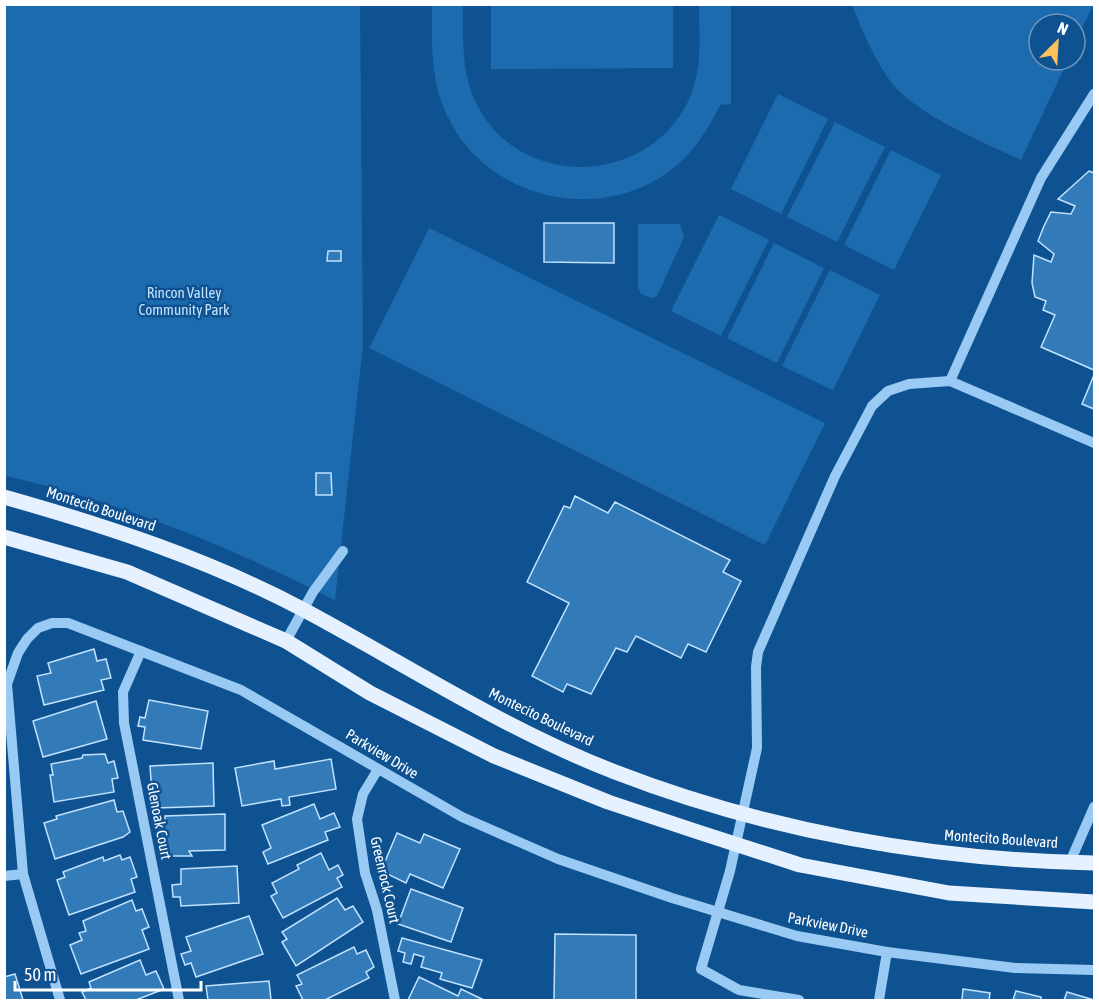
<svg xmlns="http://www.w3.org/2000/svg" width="1099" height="1005" font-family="'Asap Condensed',sans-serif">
<rect width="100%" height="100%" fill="#0f5291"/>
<g fill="#1d6baf">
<path d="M5,5H360L363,345L335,600C233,548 116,500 5,476Z"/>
<path d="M432,5H463C463,38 461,72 476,103C521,196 663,185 694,86C702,60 699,31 699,5H731V104L720,105C705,136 686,163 656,180C583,222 483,192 448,117C430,81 432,43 432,5Z"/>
<polygon points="491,5 673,5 673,68 491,69"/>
<path d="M852,5H1093L1075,44V24H1039V60H1068L1021,160C985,143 930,120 901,93C879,72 863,32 852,5Z"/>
<polygon points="778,94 828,119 781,214 731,189"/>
<polygon points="835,122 885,147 837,242 787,217"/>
<polygon points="891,150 941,175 894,270 844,245"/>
<polygon points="719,215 769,240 721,336 671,311"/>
<polygon points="638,224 680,224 684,237 657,296 651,298 641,294 638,288"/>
<polygon points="429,228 825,423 765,545 369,348"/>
<polygon points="774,243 824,268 777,363 727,338"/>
<polygon points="830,270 880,295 833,390 782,366"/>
</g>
<g fill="#337ab9" stroke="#c0e2fe" stroke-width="1.5">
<polygon points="1089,171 1094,173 1094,370 1041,347 1055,315 1043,310 1046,301 1035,297 1032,283 1034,255 1051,262 1054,254 1038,241 1044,226 1051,212 1071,214 1075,206 1058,199"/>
<polygon points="544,223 614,223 614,263 544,262"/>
<polygon points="328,251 341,251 341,261 327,261"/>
<polygon points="1094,375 1094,409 1082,404"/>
<polygon points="316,473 331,473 332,495 316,495"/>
<polygon points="575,496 608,513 615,502 730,560 723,572 741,581 706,652 688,644 681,658 636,636 627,652 616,648 591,694 567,684 563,692 532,676 569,603 527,582 564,506 570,508"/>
<polygon points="94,649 97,661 106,659 111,678 101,680 104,690 44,705 37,676 51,673 48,663"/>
<polygon points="149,700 208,711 201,749 143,740 145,727 138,726 140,717 145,718"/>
<polygon points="96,701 107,739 43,757 33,721"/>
<polygon points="105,754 108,763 114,761 118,778 112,779 114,792 54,802 50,775 53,775 51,764 82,758 83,755"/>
<polygon points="331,759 336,789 289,797 290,805 282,806 281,799 242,806 235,768 274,761 275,769"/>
<polygon points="213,763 214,806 157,808 156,793 152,793 150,766"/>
<polygon points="114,800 117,812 123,811 130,832 123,837 55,859 44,823 57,819 56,816"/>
<polygon points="314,804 320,819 334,813 340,827 325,832 328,840 268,864 263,852 271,848 262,825"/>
<polygon points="225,814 225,850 189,851 192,856 166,856 166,834 159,834 159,823 165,823 165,816"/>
<polygon points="397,833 420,843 424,834 460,849 443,888 410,874 406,883 381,871"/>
<polygon points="321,853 329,870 338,865 343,875 337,878 342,887 283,918 271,896 277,893 272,883 299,869 297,865"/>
<polygon points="120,855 122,860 130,857 137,877 131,879 135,892 69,915 57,880 65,877 63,872 103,857 104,861"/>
<polygon points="237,866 239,903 181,906 180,897 173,897 172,885 181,884 181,869"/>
<polygon points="411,889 463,908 451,942 398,924"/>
<polygon points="337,898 345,910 353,906 363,922 296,966 282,942 287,939 282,932"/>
<polygon points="132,900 136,911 142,909 149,927 142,930 149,949 81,974 70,945 82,940 79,933 86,931 83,921"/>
<polygon points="249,916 263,954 196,977 191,963 185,965 181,954 191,951 186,937"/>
<polygon points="555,934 636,935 636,1000 554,1000"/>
<polygon points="402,938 482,960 472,988 440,979 442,973 421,967 424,957 414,954 411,964 403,962 405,953 398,951"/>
<polygon points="354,947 357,954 366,950 374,967 366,972 369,978 325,1000 303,1000 296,986 302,984 297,975"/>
<polygon points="140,960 146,975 156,971 164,989 136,1000 86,1000 82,992 91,988 89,982"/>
<polygon points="15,974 23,1000 4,1000 4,977"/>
<polygon points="419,977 458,996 461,989 484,1000 408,1000"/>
<polygon points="269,981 271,1000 208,1000 206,986"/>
<polygon points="963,989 990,993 989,1000 962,1000"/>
<polygon points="1016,991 1041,997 1041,1000 1013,1000"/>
<polygon points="1067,992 1094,1000 1064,1000"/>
</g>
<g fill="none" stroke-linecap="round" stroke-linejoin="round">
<g stroke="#99caf4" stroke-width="10">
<polyline points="950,381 1041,178 1094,94"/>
<polyline points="286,641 313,592 343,551"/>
<polyline points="141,651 123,692 124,723 179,1000"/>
<polyline points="377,771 363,794 357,819 365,873 377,910 395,1000"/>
<polyline points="1070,862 1094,807"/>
<polyline points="4,876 23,874"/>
<polyline points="60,1000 23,874 7,684 18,653 27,639 38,628 52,623 68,623 241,690 462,817 558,859 672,898 797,936 887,952 1015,968 1094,970"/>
<polyline points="799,1000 739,990 701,969 730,871 757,748 756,667 758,652 835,476 872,406 888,391 909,384 950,381 1094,443"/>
<polyline points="879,1000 887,952"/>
</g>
<g stroke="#e5f1ff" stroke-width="15">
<path d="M4,497C107,526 210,560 304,610C407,665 506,730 615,772C767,831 932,860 1094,863"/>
<polyline points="4,537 127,572 286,641 370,693 494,756 608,802 695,831 800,865 949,893 1094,902"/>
</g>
</g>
<g text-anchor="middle" stroke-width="5" stroke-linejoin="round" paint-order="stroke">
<g font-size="15" fill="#c0e2fe" stroke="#0f5291">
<text x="184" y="298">Rincon Valley<tspan x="184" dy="17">Community Park</tspan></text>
</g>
<g font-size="15" fill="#fff" stroke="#0f5291">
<text transform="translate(101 509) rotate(18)" y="5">Montecito Boulevard</text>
<text transform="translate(541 717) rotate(26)" y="5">Montecito Boulevard</text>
<text transform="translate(382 754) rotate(31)" y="5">Parkview Drive</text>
<text transform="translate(159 821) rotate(79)" y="5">Glenoak Court</text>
<text transform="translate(1001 839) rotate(4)" y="5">Montecito Boulevard</text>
<text transform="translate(385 880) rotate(77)" y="5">Greenrock Court</text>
<text transform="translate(828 925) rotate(11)" y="5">Parkview Drive</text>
</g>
</g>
<rect width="1099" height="1005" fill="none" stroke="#ffffff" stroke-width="12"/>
<g transform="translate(1057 42) rotate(24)"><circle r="28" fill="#0f5291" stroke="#6f97bd" stroke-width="1.5"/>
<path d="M0-4.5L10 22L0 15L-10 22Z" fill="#ffc25b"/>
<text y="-9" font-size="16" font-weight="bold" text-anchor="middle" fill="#ffffff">N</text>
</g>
<path d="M15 981v9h186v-9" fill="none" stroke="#ffffff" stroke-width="3"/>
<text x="24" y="981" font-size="18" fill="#ffffff" stroke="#0f5291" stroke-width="4.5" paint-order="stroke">50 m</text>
</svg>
